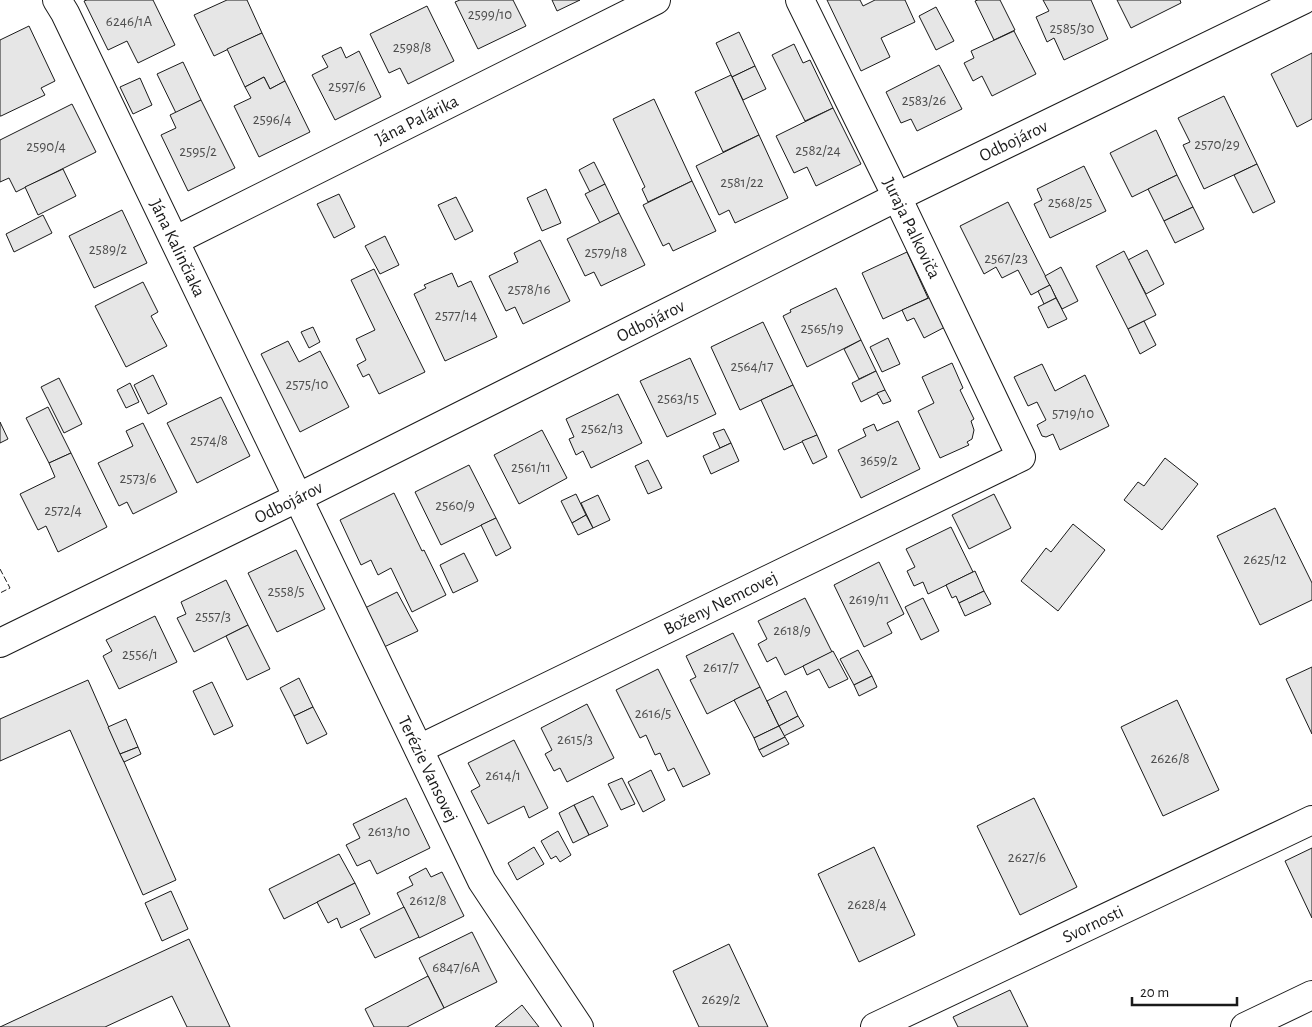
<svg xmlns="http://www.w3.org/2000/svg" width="1312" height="1027" font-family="'Alegreya Sans',sans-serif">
<rect width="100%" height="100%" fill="#fff"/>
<g fill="#e6e6e6" stroke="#1a1a1a">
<polygon points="87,0 153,0 175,45 138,63 127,41 108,50 84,1"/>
<polygon points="227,0 247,0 262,33 214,56 194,15"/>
<polygon points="460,0 513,0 526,26 478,49 455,2"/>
<polygon points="552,0 580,0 557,11"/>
<polygon points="827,0 860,0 863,6 875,0 905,0 915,22 881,38 890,57 861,71"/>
<polygon points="978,0 1000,0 1015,30 994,40 975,1"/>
<polygon points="1043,0 1091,0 1108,39 1064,60 1054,38 1047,42 1036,17 1049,11"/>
<polygon points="1117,0 1180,0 1181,3 1131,28"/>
<polygon points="427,6 454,61 408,84 400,68 389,73 370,34"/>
<polygon points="936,7 954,41 936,50 919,16"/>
<polygon points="29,26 55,81 41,88 45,95 1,116 0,116 0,40"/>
<polygon points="1014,31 1036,74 992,96 982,76 973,81 964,63 974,58 971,51"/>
<polygon points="739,32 755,66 732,77 716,43"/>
<polygon points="262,33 285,81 270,89 264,77 245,87 227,49"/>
<polygon points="794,44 803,63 810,60 833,108 805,121 772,55"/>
<polygon points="341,47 346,58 359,51 381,97 335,120 312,75 328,67 322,56"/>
<polygon points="1312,53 1312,119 1297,127 1271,74"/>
<polygon points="183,62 201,100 176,113 157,74"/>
<polygon points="939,65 962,109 917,131 911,119 901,123 886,92"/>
<polygon points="755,66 766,89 743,100 732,77"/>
<polygon points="731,75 759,135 723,152 695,92"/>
<polygon points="264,77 270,89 285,81 310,132 259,157 234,106 251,98 245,87"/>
<polygon points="140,78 152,105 133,114 120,87"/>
<polygon points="1224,96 1257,164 1204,189 1183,145 1190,142 1178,118"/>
<polygon points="654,99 692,181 648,202 642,189 645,187 613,119"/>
<polygon points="201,100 235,168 188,191 161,135 176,128 170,115"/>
<polygon points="72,104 96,152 16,192 9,178 0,182 0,140"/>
<polygon points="833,108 861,164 816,186 807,167 794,173 776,136"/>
<polygon points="1156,130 1177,175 1132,197 1110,153"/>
<polygon points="759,135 788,198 735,223 729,210 719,215 696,166"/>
<polygon points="594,162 605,184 590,192 579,170"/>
<polygon points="1257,164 1275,202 1253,213 1234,175"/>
<polygon points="1084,166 1106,211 1050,238 1034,204 1042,200 1037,189"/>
<polygon points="63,169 76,196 38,215 25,187"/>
<polygon points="1177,175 1193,207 1164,221 1148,189"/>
<polygon points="692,181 716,231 673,251 669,243 663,246 643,205"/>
<polygon points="605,184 619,213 600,223 585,194"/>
<polygon points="546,189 561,223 542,231 527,198"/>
<polygon points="339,194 355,227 334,238 317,204"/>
<polygon points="456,197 473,231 455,240 438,205"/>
<polygon points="1008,202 1050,285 1031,295 1018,270 1002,278 996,267 984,274 960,226"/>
<polygon points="1193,207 1204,229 1175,243 1164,221"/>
<polygon points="122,210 147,263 94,288 69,236"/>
<polygon points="619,213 645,265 601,286 594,272 585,276 567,239"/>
<polygon points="43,215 52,233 14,252 6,234"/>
<polygon points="385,236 399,265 380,274 365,246"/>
<polygon points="540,240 570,301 523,324 515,307 506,311 489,276 518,262 514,253"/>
<polygon points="1147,250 1164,284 1146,294 1128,260"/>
<polygon points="1124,251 1156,315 1128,329 1096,266"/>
<polygon points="907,252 928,298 883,319 862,273"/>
<polygon points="1061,267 1078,301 1062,309 1045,276"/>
<polygon points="374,269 425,372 379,394 369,374 363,377 357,365 366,360 356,339 375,330 351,280"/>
<polygon points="452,273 458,287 471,281 497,337 445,361 414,294 426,288 424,285"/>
<polygon points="143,282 158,312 151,316 167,346 126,367 95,306"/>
<polygon points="1050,285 1056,298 1044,304 1038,291"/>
<polygon points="836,288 861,340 807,367 783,316 791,312 790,310"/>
<polygon points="931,297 945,327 924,338 914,318 907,321 902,310"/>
<polygon points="1056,298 1067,319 1048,328 1038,307"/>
<polygon points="1144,321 1156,345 1140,354 1128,329"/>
<polygon points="763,322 793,385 740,410 711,347"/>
<polygon points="313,327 320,342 309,348 301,332"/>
<polygon points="888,338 900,364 882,372 870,347"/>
<polygon points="861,340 876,371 859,379 844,349"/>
<polygon points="288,341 299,362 320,351 349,407 300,432 261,354"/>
<polygon points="690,358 716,414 667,437 640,381"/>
<polygon points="952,363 963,388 960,390 974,419 971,421 974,430 972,439 967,442 969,445 940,458 918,411 934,403 922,377"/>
<polygon points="1042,364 1055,391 1085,375 1109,426 1060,450 1053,434 1046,437 1042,436 1037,425 1046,420 1037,402 1028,406 1014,377"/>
<polygon points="876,371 885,390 861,402 852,383"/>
<polygon points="153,375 167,404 148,414 134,385"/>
<polygon points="59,378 82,424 64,433 41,387"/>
<polygon points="130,383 139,402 126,408 117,390"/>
<polygon points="793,385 817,435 784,450 761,400"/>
<polygon points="885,390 891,401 883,404 877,393"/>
<polygon points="618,394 642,443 591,468 583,451 576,455 569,439 574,437 566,419"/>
<polygon points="221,397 250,456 197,483 167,423"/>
<polygon points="48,407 71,453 49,463 26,418"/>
<polygon points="898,421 920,469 861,498 838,450 866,436 863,429 874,424 877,431"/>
<polygon points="0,422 8,439 0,443"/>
<polygon points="143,423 177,492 133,514 127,502 119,506 98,463 133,446 126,431"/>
<polygon points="724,429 731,443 720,448 713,433"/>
<polygon points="542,430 567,478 519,504 494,455"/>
<polygon points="817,435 827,457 813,464 802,441"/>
<polygon points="731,443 739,461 711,474 703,456"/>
<polygon points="71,453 107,527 58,552 46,526 38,530 20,494 55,477 49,463"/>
<polygon points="1165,458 1198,484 1162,530 1124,500 1138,482 1144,486"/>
<polygon points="648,460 662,488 648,494 635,466"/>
<polygon points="469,465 496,518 441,545 415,492"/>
<polygon points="394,493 422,551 424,550 446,595 412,612 391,568 378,575 371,560 361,565 340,520"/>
<polygon points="576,494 586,515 572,523 561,501"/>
<polygon points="994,494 1011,528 969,549 952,515"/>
<polygon points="598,495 610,520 593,528 581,503"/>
<polygon points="1275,508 1312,583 1312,600 1260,625 1217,536"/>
<polygon points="586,515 593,528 578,535 572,523"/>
<polygon points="496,518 511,548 496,556 481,525"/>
<polygon points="1073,524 1105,550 1058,611 1021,581 1046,548 1051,552"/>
<polygon points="951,527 973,572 928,594 923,582 914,586 907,571 915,567 906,549"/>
<polygon points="296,550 325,609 277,632 248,573"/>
<polygon points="464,553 478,581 453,593 440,565"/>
<polygon points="879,562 904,614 887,623 892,633 864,647 834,585"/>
<polygon points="975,571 984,591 959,603 956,596 952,598 946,585"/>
<polygon points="226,580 248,625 194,652 177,618 186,614 181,602"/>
<polygon points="984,591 991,604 965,616 959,603"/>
<polygon points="397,592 418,631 384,647 365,608"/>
<polygon points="805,598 832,652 785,675 776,657 767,662 758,644 767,639 758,621"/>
<polygon points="923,598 939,631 921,640 905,607"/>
<polygon points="155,616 177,662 119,689 103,656 112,651 106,640"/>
<polygon points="248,625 270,669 247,680 226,636"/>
<polygon points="733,633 760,687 707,714 690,680 696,677 686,656"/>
<polygon points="858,650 872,676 854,685 840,659"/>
<polygon points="833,651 848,679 829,688 819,669 807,675 803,666"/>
<polygon points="1312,667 1312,734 1286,679"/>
<polygon points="658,669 710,774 683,787 674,768 668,771 660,753 655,755 646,735 640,738 616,690"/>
<polygon points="872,676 877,687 859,696 854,685"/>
<polygon points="299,678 313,707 294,716 280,688"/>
<polygon points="88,680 176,880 143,895 70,730 0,761 0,719"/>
<polygon points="212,682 233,726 214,735 193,691"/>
<polygon points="760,687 779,726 754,738 734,700"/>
<polygon points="786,691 798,716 779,726 767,701"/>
<polygon points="1177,700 1219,790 1163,816 1121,727"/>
<polygon points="587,704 614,758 567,782 560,768 554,771 545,754 552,750 541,728"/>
<polygon points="313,707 327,734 307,744 294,716"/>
<polygon points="798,716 804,726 784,736 779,726"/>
<polygon points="126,719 138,747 120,754 108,727"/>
<polygon points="779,726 785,737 759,750 754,738"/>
<polygon points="785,737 789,744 763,757 759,750"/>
<polygon points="514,740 548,808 529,818 524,806 488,824 471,791 480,786 468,763"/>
<polygon points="138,747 141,754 124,762 120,754"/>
<polygon points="651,770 665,800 643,812 628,782"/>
<polygon points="622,778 635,804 621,810 608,784"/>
<polygon points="593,796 608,826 589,835 574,805"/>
<polygon points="406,798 430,848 377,874 370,860 357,866 346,845 360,838 353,824"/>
<polygon points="1034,798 1077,887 1020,915 977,826"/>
<polygon points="574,805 589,835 573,843 559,813"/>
<polygon points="558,831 571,855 560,862 556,856 551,859 541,841"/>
<polygon points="534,847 544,864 517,880 508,863"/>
<polygon points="874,847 915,935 859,962 818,874"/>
<polygon points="1312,848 1312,918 1285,861"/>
<polygon points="339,854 355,883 284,919 269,889"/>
<polygon points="426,868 431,877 442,872 464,916 419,938 397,893 413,885 409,877"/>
<polygon points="355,883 370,914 341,928 337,918 328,923 317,902"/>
<polygon points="171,891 188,929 162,941 145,903"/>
<polygon points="404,907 419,937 375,958 360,929"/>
<polygon points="472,932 497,982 444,1008 419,958"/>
<polygon points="189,939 230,1027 187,1027 172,996 105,1027 0,1027"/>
<polygon points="729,944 768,1027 699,1027 673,971"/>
<polygon points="428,976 444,1008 407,1027 374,1027 365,1009"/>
<polygon points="1010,990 1028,1027 958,1027 953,1017"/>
<polygon points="522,1005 539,1027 495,1027"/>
</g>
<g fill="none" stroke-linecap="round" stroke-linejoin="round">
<defs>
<g id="minor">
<path id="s1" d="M57,0L65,13L482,881L579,1027"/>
<path id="s2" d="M176,240L656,0"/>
<path id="s3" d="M0,643L299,497L897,197L1303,0"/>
<path id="s4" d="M419,749L1021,457L897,197L800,0"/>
<path id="s5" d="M875,1027L1312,820"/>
<polyline points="1245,1027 1312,995"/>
</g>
</defs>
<use href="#minor" stroke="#1a1a1a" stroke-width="30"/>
<use href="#minor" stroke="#fff" stroke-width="28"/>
<polyline stroke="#1a1a1a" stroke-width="1" stroke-dasharray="6 2.5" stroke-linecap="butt" points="0,569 10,588 0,593"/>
</g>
<g text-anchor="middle" stroke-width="4" stroke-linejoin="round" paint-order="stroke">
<g font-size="15" fill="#4d4d4d">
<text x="490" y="19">2599/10</text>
<text x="129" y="26">6246/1A</text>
<text x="1072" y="33">2585/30</text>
<text x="412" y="52">2598/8</text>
<text x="347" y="91">2597/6</text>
<text x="924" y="105">2583/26</text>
<text x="272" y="124">2596/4</text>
<text x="1217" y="149">2570/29</text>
<text x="46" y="151">2590/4</text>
<text x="818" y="155">2582/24</text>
<text x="198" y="156">2595/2</text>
<text x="742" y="187">2581/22</text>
<text x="1070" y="207">2568/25</text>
<text x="108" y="254">2589/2</text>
<text x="606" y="257">2579/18</text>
<text x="1006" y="263">2567/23</text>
<text x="529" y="294">2578/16</text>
<text x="456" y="320">2577/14</text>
<text x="822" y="333">2565/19</text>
<text x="752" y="371">2564/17</text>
<text x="307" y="389">2575/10</text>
<text x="678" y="403">2563/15</text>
<text x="1073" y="418">5719/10</text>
<text x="602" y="433">2562/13</text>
<text x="209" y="445">2574/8</text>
<text x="879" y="465">3659/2</text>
<text x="531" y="472">2561/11</text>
<text x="138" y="483">2573/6</text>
<text x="455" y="510">2560/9</text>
<text x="63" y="515">2572/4</text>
<text x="1265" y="564">2625/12</text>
<text x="286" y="596">2558/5</text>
<text x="869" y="604">2619/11</text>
<text x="213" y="621">2557/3</text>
<text x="792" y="635">2618/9</text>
<text x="140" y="659">2556/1</text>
<text x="721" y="672">2617/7</text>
<text x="653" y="718">2616/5</text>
<text x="575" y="744">2615/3</text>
<text x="1170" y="763">2626/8</text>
<text x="503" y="780">2614/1</text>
<text x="389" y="836">2613/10</text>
<text x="1027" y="862">2627/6</text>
<text x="428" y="905">2612/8</text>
<text x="867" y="909">2628/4</text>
<text x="456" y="972">6847/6A</text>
<text x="721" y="1004">2629/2</text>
</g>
<g font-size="18" fill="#1a1a1a" stroke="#fff">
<text dy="6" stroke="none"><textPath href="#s2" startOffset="269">Jána Palárika</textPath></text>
<text dy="6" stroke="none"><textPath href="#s3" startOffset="1131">Odbojárov</textPath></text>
<text transform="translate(912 228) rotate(64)" y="6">Juraja Palkoviča</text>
<text dy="6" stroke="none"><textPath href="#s1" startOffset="276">Jána Kalinčiaka</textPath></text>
<text dy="6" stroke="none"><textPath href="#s3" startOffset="726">Odbojárov</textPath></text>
<text dy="6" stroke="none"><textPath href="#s3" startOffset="321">Odbojárov</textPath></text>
<text dy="6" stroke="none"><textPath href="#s4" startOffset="335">Boženy Nemcovej</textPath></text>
<text dy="6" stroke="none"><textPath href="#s1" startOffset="854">Terézie Vansovej</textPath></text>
<text dy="6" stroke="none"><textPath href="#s5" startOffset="241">Svornosti</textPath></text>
</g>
</g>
<path d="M1132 997v8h105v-8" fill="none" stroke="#1a1a1a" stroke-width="2.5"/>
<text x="1140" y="997" font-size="15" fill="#1a1a1a" stroke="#ffffff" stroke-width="4" paint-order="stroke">20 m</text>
</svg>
